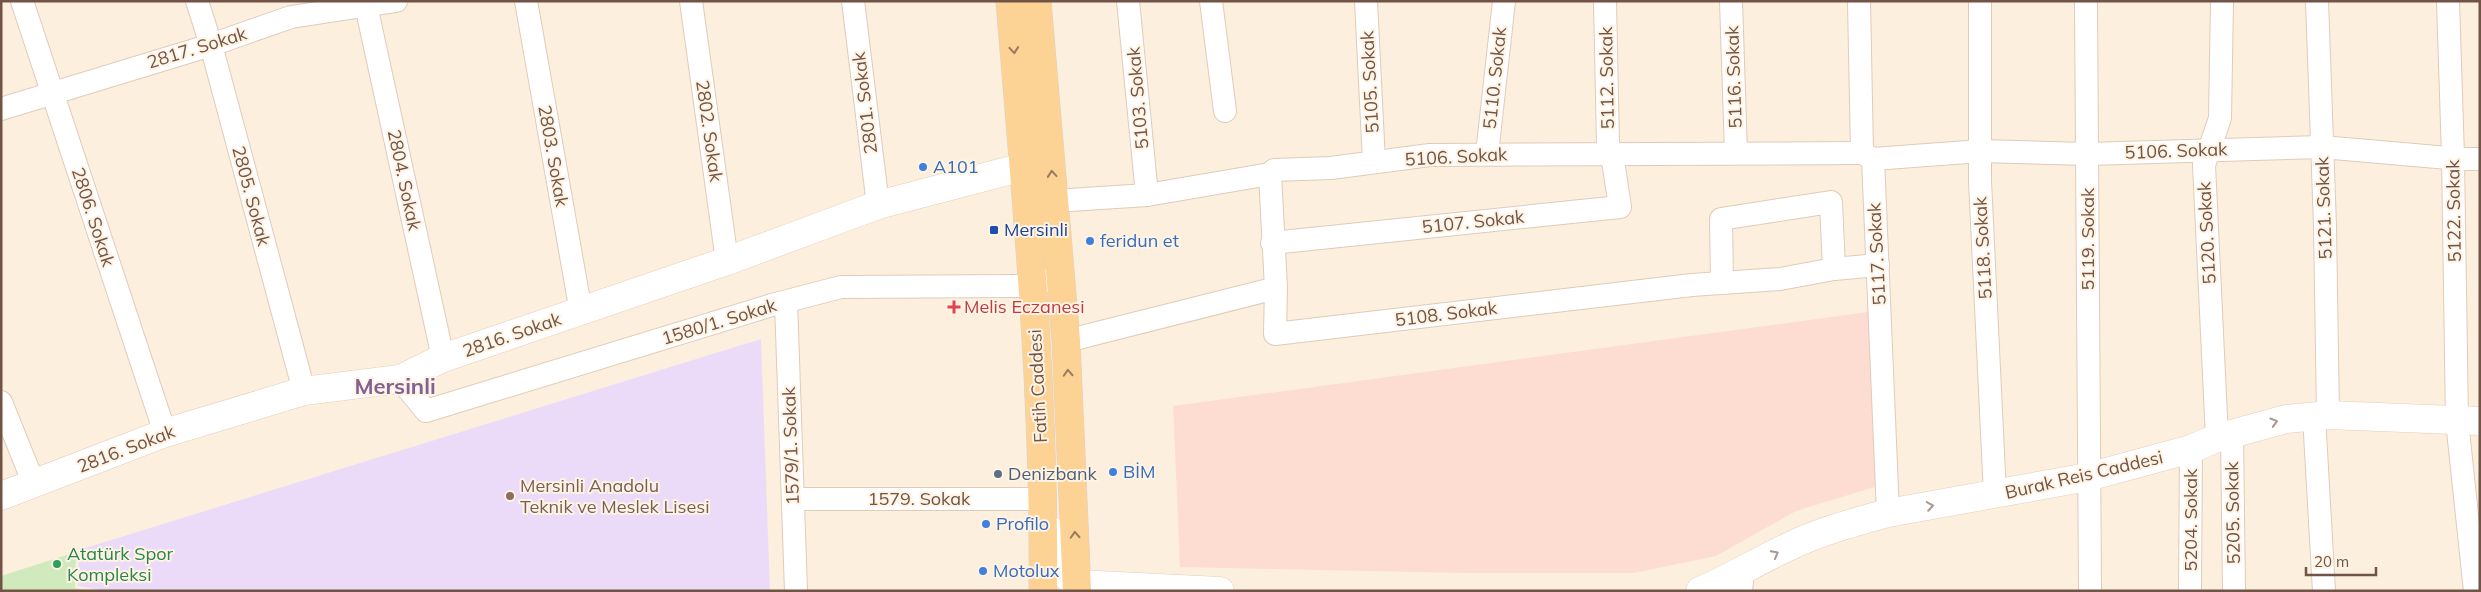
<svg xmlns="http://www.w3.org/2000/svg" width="2481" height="592" font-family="Mulish,sans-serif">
<rect width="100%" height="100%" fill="#fcefde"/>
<polygon fill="#fdddd1" points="1868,312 1878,486 1796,511 1716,556 1634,573 1465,573 1180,567 1173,406"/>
<polygon fill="#ecdbf8" points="761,339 770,591 106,591 78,586 79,550"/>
<polygon fill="#d0e9bd" points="76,552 75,588 88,591 1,591 1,576"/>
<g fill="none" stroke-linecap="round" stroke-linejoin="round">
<defs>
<g id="street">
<polyline points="22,1 165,433"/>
<polyline points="197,1 211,45 304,391"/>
<polyline points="365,1 443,358"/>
<polyline points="526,1 581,312"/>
<polyline points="691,1 727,261"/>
<polyline points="853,1 878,205"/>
<polyline points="1128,1 1147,195"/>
<polyline points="1211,1 1225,111"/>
<polyline points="1366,1 1374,162"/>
<polyline points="1731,1 1736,153"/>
<polyline points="1859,1 1862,153 1873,159 1888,513"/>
<polyline points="1980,1 1980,181 1995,495"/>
<polyline points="2086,1 2090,591"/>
<polyline points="2317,1 2325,226 2328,415"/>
<polyline points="2448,1 2453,157 2457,421 2475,591"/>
<polyline points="1,109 211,45 291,17 396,1"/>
<polyline points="1487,154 1504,1"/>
<polyline points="1873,159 1981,151 2088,154 2322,147 2460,159 2480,159"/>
<polyline points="1270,174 1276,288"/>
<polyline points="1054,201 1147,195 1270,174 1274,170 1331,168 1430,155 1862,153"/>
<polyline points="1272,243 1620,207 1612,154 1608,144 1605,1"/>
<polyline points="1722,283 1721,219 1831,202 1834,269"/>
<polyline points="786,302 796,591"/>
<polyline points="1066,341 1276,288 1275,334 1692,285 1780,279 1834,269 1878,265"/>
<polyline points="400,379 426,411 772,305 841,287 1033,286 1047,280"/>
<polyline points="1,402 34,484"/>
<polyline points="2314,416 2324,591"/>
<polyline points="2232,434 2234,591"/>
<polyline points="2217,438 2204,165 2220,118 2222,1"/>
<polyline points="793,499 1044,499"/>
<polyline points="1741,591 1743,571"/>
<polyline points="2190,591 2191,449"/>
</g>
<g id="secondary">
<polyline points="1,496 165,433 304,391 400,379 443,358 727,261 878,205 1023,167"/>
<path d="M1050,530C1053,558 1052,567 1077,584L1220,591"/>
<path d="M1700,591C1731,578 1759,560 1790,546C1821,531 1855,522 1888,513L2088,477L2191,449L2217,438L2286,419L2328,415L2480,421"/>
</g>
<g id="primary">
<path d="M1010,1C1026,197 1045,394 1043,591"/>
<polyline points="1037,1 1066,341 1077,591"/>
</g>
</defs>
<use href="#street" stroke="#e0cbba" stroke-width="24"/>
<use href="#secondary" stroke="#e7cdba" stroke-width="29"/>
<use href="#primary" stroke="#dad3cf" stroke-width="29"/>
<use href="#street" stroke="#fff" stroke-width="22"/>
<use href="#secondary" stroke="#fff" stroke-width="28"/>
<use href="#primary" stroke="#fcd295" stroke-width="28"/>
</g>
<defs><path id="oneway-chevron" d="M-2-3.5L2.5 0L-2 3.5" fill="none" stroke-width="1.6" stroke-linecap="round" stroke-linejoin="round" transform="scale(1.25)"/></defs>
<g stroke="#9b7a5e">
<use href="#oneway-chevron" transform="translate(1014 50) rotate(85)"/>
<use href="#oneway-chevron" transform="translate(1052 174) rotate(-95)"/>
<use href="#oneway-chevron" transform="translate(1068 373) rotate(-93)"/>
<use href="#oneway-chevron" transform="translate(1075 535) rotate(-93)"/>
</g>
<g stroke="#aa9890">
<use href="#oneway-chevron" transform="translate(2274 422) rotate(-16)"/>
<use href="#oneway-chevron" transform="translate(1930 506) rotate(-9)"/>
<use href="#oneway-chevron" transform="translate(1775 554) rotate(-28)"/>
</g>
<g fill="#3f7fe0" stroke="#fff3e4" stroke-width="2">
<circle cx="923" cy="167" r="5"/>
<circle cx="1090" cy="241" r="5"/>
<circle cx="1113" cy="472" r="5"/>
<circle cx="986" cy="524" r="5"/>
<circle cx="983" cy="571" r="5"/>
</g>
<rect fill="#1a4fb4" stroke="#fff3e4" stroke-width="2" x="989" y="225" width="10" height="10" rx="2.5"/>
<path fill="#e0444e" stroke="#fff3e4" stroke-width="2" d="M951.5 299.5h5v5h5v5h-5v5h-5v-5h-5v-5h5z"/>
<circle fill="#5c6f8a" stroke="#fff3e4" stroke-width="2" cx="998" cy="474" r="5"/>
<circle fill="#8d6e63" stroke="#fff3e4" stroke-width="2" cx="510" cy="496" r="5"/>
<circle fill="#2e9e5b" stroke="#fff3e4" stroke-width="2" cx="57" cy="564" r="5"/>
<g text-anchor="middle" stroke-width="4" stroke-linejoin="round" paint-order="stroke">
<g font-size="18" fill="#715446" stroke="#fff3e4">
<text transform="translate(197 48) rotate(-17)" y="6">2817. Sokak</text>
<text transform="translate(1734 77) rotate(-92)" y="6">5116. Sokak</text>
<text transform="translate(1495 78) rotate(-84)" y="6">5110. Sokak</text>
<text transform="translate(1607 78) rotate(-91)" y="6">5112. Sokak</text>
<text transform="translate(1370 82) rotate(-93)" y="6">5105. Sokak</text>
<text transform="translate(1138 98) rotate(-95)" y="6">5103. Sokak</text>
<text transform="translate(865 103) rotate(-97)" y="6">2801. Sokak</text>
<text transform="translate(709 131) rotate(82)" y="6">2802. Sokak</text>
<text transform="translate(2176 151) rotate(-2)" y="6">5106. Sokak</text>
<text transform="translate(553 156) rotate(80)" y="6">2803. Sokak</text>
<text transform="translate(1456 157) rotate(-3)" y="6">5106. Sokak</text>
<text transform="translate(404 180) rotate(78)" y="6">2804. Sokak</text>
<text transform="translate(251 196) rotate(75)" y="6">2805. Sokak</text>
<text transform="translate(2324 208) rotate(-92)" y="6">5121. Sokak</text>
<text transform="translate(2454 211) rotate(-91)" y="6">5122. Sokak</text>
<text transform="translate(93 217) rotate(72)" y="6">2806. Sokak</text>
<text transform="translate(1473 222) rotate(-6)" y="6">5107. Sokak</text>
<text transform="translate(2207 233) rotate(-93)" y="6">5120. Sokak</text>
<text transform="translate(2088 239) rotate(-90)" y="6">5119. Sokak</text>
<text transform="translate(1983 248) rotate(-93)" y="6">5118. Sokak</text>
<text transform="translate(1877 254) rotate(-93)" y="6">5117. Sokak</text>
<text transform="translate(1446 314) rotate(-7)" y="6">5108. Sokak</text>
<text transform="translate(719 322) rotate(-17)" y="6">1580/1. Sokak</text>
<text transform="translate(512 335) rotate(-19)" y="6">2816. Sokak</text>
<text transform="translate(1038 386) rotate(-93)" y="6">Fatih Caddesi</text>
<text transform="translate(791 446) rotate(-92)" y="6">1579/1. Sokak</text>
<text transform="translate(126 449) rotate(-21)" y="6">2816. Sokak</text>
<text transform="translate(2084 475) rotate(-13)" y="6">Burak Reis Caddesi</text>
<text x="919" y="505">1579. Sokak</text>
<text transform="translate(2233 513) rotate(-91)" y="6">5205. Sokak</text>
<text transform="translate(2191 520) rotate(-90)" y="6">5204. Sokak</text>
</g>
<g font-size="18" fill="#366cbe" stroke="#fff3e4" text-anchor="start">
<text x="933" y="173">A101</text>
<text x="1100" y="247">feridun et</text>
<text x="1123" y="478">BİM</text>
<text x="996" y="530">Profilo</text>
<text x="993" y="577">Motolux</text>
</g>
<g font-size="18" fill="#164399" stroke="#fff3e4" text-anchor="start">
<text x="1004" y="236">Mersinli</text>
</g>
<g font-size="18" fill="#be3a42" stroke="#fff3e4" text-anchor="start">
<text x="964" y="313">Melis Eczanesi</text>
</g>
<g font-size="18" fill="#4e5e75" stroke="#fff3e4" text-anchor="start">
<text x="1008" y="480">Denizbank</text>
</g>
<g font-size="18" fill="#785e54" stroke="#fff3e4" text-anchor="start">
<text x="520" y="492">Mersinli Anadolu<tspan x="520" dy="21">Teknik ve Meslek Lisesi</tspan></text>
</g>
<g font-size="18" fill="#27864d" stroke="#fff3e4" text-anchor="start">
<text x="67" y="560">Atatürk Spor<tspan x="67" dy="21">Kompleksi</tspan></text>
</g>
<g font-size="22" font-weight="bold" fill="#826295" stroke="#fff3e4">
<text x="395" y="394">Mersinli</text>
</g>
</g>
<rect width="2481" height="592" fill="none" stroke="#715446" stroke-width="5"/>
<path d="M2306 567v8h70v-8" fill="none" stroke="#715446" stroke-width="2.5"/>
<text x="2314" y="567" font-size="15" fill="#715446" stroke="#fff3e4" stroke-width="4" paint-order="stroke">20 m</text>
</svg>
